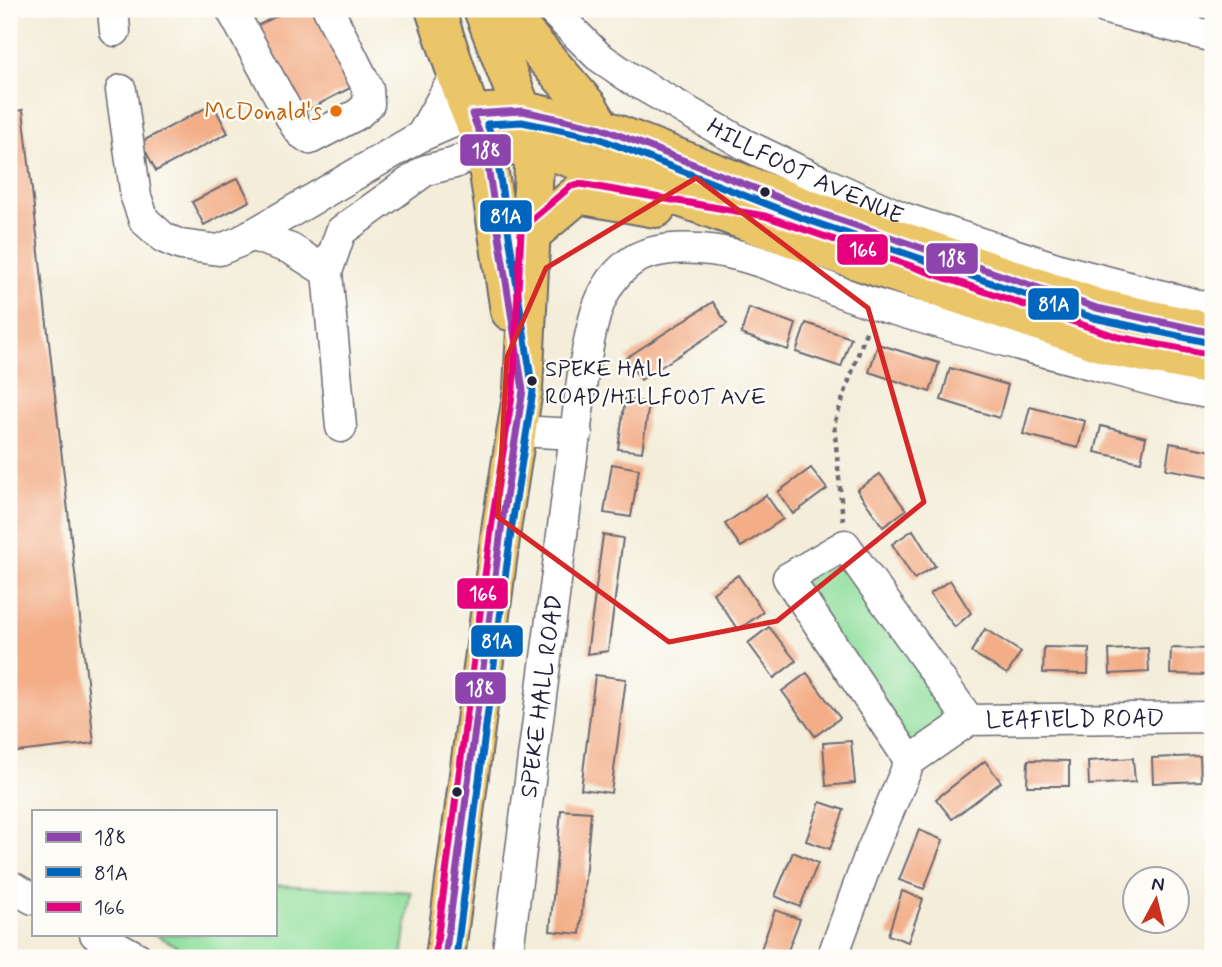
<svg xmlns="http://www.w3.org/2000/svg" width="1222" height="967" font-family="Mynerve,sans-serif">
<rect width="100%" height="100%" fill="#fdfcf7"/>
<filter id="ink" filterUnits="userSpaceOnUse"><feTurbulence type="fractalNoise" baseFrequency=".0143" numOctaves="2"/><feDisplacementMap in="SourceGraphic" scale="14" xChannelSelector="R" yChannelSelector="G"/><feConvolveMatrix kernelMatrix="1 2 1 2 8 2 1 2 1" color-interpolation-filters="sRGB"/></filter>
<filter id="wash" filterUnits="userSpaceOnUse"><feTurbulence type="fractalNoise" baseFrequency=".00686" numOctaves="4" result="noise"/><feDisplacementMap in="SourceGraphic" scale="28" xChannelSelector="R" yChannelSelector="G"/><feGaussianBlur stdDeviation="1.57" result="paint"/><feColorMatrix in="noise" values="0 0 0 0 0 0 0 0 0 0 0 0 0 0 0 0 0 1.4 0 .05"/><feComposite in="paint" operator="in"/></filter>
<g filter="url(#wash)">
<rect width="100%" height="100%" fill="#f3edd9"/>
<g fill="#91df9e" stroke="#5a806c" stroke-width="2">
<polygon points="845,545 969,720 910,761 788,578"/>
<polygon points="275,885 411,892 402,958 197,958 155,934 275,934"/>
</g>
<g id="blocks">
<g fill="#f3ad87">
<polygon points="290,9 324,9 354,86 294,117 249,30"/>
<polygon points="213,104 228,133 156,171 141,142"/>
<polygon points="23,110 94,743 9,753 9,112"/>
<polygon points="238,178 250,201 204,225 192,202"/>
<polygon points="713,302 727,324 641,380 626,358"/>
<polygon points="749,308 796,324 788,350 741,334"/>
<polygon points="806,323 851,338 841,367 796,352"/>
<polygon points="878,344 939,363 930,392 869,372"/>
<polygon points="950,368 1008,385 999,418 941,400"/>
<polygon points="625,399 649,403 642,452 618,449"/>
<polygon points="1030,407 1085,421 1078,448 1023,434"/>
<polygon points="1101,426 1146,437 1141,462 1095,452"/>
<polygon points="1170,443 1213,451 1213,477 1166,469"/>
<polygon points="612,464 639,469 631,517 604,513"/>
<polygon points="811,468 827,489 793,514 778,492"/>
<polygon points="880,474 906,510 883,527 857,490"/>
<polygon points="766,495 783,519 741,547 725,524"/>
<polygon points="913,530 935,566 914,579 892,544"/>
<polygon points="603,535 623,538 608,651 587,654"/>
<polygon points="738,575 763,612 738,630 713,593"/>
<polygon points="950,580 971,613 955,627 930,594"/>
<polygon points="769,627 796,661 774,678 748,643"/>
<polygon points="985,629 1021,652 1007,674 971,652"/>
<polygon points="1044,647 1089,648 1088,674 1043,673"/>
<polygon points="1148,648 1149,672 1110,674 1109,650"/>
<polygon points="1171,648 1213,649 1213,675 1170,674"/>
<polygon points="807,673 840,718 815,736 782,691"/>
<polygon points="595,675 626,679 611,793 581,789"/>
<polygon points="851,741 855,783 826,786 823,743"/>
<polygon points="1200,756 1201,781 1153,783 1152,758"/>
<polygon points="1133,758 1135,782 1089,785 1088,761"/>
<polygon points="1028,760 1069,761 1069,786 1027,786"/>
<polygon points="985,761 1001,782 952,819 936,799"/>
<polygon points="820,802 844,810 830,849 806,841"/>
<polygon points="561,810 591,812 580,934 550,931"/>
<polygon points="919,830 943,840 924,889 899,880"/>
<polygon points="793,852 818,863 800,907 775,896"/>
<polygon points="902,891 923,899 908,942 888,935"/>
<polygon points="775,910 800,919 785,958 778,958 760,952"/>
</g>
</g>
</g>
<g filter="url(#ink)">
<use href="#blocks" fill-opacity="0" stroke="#6b6972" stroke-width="2"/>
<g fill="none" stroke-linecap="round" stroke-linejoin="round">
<defs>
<g id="minor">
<polyline points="113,9 115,31"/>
<polyline points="231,9 295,125 301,133 310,139 358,114 369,104 368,89 328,9"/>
<path id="s1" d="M551,9L598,56L633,80L746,145L821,181L904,218L1059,269L1213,309"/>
<polyline points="1107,9 1213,37"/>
<polyline points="121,90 136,197 144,220 164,238 181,245 219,250 241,241 421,136 472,114"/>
<polyline points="421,136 457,72"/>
<polyline points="250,235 291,249 327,272"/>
<polyline points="341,427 327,272 341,231 426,170 455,163 485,147"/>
<polyline points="517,431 577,434"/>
<polyline points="910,761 788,578 845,545 969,720"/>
<polyline points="9,885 33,899"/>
<polyline points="95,934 138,958"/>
<path id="s2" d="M507,958L583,373C591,334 594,289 629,263C656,243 706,247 737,255C785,267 830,291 878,305C978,335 1080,361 1181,388L1213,394"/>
<path id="s3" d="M832,958L869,857L910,761L969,720L1213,717"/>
</g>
<g id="highway">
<polyline points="435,9 466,101 485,147 510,311"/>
<polyline points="503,9 589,108 601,128"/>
<polyline points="472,114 523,111 601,128 805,208 1097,308 1213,333"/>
<polyline points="485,147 535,145 833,252 1115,347 1213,366"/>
<polyline points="531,234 578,194 656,208"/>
<polyline points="445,958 502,523 523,390 535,145 483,9"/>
</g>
</defs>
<use href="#minor" stroke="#6b6972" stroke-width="33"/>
<use href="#highway" stroke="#6b6972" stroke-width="42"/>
<polyline stroke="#6b6972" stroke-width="4.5" stroke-dasharray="5 5" stroke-linecap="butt" points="843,521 834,424 867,329"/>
<use href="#minor" stroke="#fff" stroke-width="30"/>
<use href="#highway" stroke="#ebc669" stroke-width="38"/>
<defs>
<polyline id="bus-1" points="445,958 502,523 523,390 485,147 472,114 523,111 601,128 805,208 1097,308 1213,333"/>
<polyline id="bus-2" points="456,958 512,525 533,391 495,145 487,124 522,122 598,138 802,218 1094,318 1211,343"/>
<polyline id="bus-3" points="435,957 492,522 513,389 521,232 524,226 571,186 580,184 765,216 1118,337 1213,355"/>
</defs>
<use href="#bus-1" stroke="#fdfcf7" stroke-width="12"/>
<use href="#bus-2" stroke="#fdfcf7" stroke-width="12"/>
<use href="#bus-3" stroke="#fdfcf7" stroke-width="12"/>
<use href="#bus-1" stroke="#8e44ad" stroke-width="7"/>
<use href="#bus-2" stroke="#0065bd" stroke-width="7"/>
<use href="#bus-3" stroke="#e5007d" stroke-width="7"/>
</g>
</g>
<path fill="none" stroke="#d62828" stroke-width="5" stroke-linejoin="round" d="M696,178L868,308L924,502L777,621L669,642L498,517L507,357L546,268Z"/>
<circle fill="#e8710a" stroke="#fdfcf7" stroke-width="2.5" cx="336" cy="111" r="7"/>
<g fill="#22223b" stroke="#fdfcf7" stroke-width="2.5">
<circle cx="765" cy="192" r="6"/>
<circle cx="532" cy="381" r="6"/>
<circle cx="457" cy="792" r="6"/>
</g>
<g text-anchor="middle" stroke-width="5" stroke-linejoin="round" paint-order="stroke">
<g font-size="22" fill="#22223b" stroke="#fdfcf7" text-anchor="start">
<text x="545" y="376">SPEKE HALL<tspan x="545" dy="28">ROAD/HILLFOOT AVE</tspan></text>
</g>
<g font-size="24" fill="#c56008" stroke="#fdfcf7" text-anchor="end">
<text x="322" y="119">McDonald's</text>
</g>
<g font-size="24" fill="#22223b" stroke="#fdfcf7">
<text dy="8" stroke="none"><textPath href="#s1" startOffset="304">HILLFOOT AVENUE</textPath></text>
<text dy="8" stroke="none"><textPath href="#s2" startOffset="264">SPEKE HALL ROAD</textPath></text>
<text dy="8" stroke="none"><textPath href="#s3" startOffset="390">LEAFIELD ROAD</textPath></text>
</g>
</g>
<g stroke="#fdfcf7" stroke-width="2.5">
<rect x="459" y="133" width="53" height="34" rx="7" fill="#8e44ad"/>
<rect x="479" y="199" width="54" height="34" rx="7" fill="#0065bd"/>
<rect x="836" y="233" width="53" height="33" rx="7" fill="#e5007d"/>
<rect x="925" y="242" width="54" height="33" rx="7" fill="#8e44ad"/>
<rect x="1027" y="287" width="53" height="34" rx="7" fill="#0065bd"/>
<rect x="456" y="577" width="53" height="33" rx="7" fill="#e5007d"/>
<rect x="470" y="624" width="54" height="34" rx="7" fill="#0065bd"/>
<rect x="454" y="671" width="53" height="34" rx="7" fill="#8e44ad"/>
</g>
<g font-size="19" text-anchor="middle" font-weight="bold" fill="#fff">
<text x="486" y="157">188</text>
<text x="506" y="223">81A</text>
<text x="863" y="256">166</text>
<text x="952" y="265">188</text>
<text x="1054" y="311">81A</text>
<text x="483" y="600">166</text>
<text x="497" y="648">81A</text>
<text x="480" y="695">188</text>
</g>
<rect width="1222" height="967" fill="none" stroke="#fdfcf7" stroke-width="35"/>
<rect x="32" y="810" width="245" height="126" fill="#fdfcf7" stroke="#a5a5ac" stroke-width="2"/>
<rect x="46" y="832" width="35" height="10" fill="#8e44ad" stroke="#a5a5ac" stroke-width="2"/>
<text x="94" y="844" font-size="21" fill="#22223b">188</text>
<rect x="46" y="867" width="35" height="10" fill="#0065bd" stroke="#a5a5ac" stroke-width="2"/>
<text x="94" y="880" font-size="21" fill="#22223b">81A</text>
<rect x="46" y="902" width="35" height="10" fill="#e5007d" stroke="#a5a5ac" stroke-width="2"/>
<text x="94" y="914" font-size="21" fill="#22223b">166</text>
<g transform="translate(1156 900) rotate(7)"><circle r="33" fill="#fdfcf7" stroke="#a5a5ac" stroke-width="2"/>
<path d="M0-5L12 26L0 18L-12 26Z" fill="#c8321e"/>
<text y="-10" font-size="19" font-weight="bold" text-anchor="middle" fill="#22223b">N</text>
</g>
</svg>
